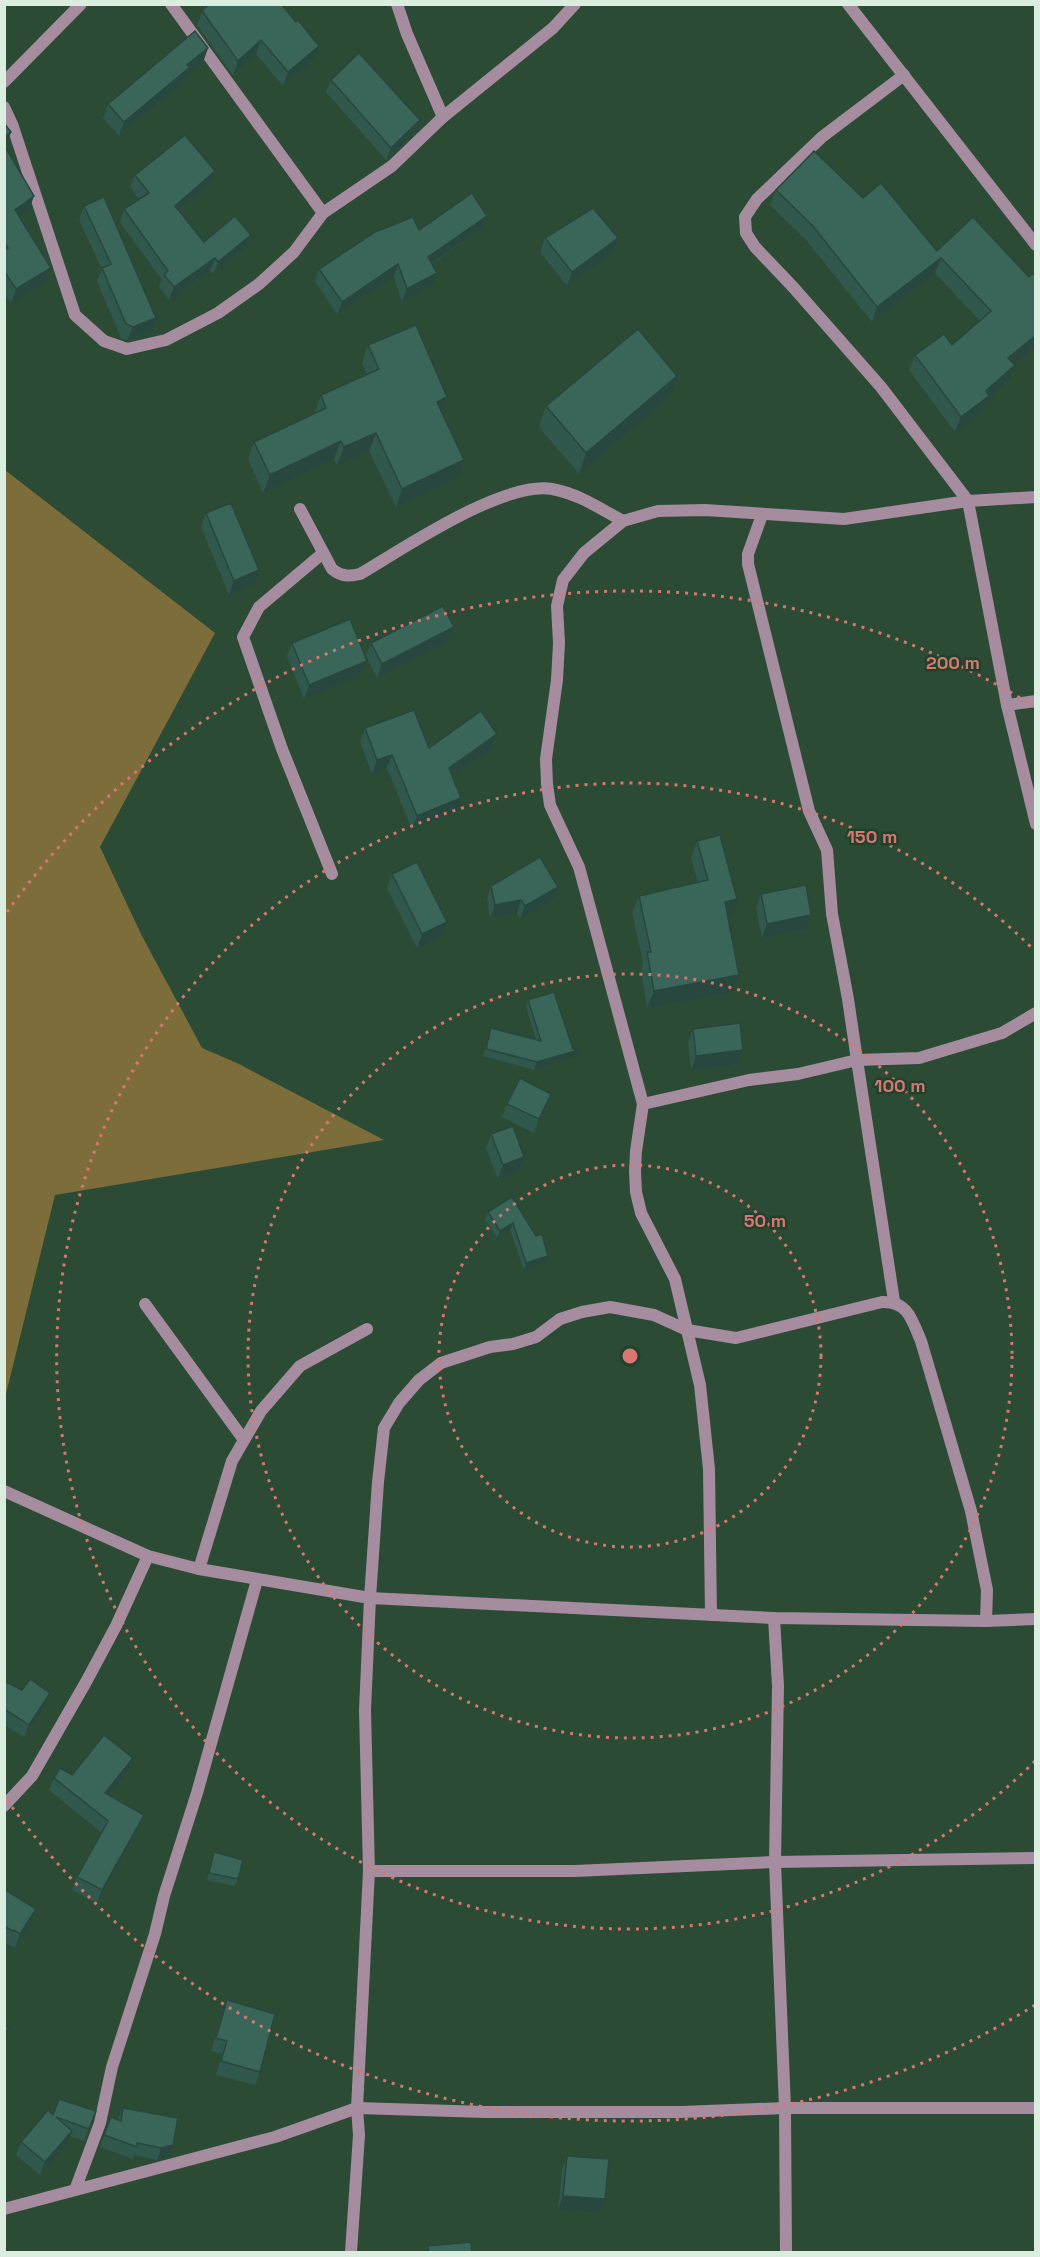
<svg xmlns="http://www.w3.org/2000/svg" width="1040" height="2257" font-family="'Space Grotesk',sans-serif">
<rect width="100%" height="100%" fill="#2b4b35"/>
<polygon fill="#7c6d3b" points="5,470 215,633 100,847 142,936 202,1048 237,1063 384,1140 55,1195 5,1398"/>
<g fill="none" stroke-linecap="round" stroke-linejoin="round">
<g stroke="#a58c9f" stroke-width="12">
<polyline points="171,4 323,213"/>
<polyline points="397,4 407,34 443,117"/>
<polyline points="848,4 1036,245"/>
<polyline points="904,75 822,137 757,199 745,217 746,233 755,247 793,287 881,387 968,501 1007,705 1036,824"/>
<polyline points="4,82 81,4"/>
<polyline points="4,107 12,124 75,315 104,341 127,349 166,340 218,313 259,284 294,252 323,213 392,166 443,117 553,28 575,4"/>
<path d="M300,509L332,569C341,576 348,577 360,574C403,549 502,481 552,489C579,494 599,508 623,521"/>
<polyline points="762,515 748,554 748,564 809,811 827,850 832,914 848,999 857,1060 919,1058 1002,1033 1036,1013"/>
<polyline points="323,553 259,607 243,637 282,749 332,874"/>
<polyline points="1007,705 1036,701"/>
<polyline points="643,1104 749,1080 798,1074 857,1060 894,1301"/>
<polyline points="145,1304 244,1440"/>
<polyline points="199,1569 232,1461 261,1411 300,1366 367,1329"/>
<polyline points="711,1615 709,1469 700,1385 675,1279 641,1213 636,1192 635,1171 636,1151 643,1104 579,867 550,805 547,784 546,759 557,680 559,643 557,606 563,580 584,553 623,521 658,511 705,510 844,519 968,501 1036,497"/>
<polyline points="774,1618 778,1686 775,1862 785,2108 786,2252"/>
<polyline points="4,1806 32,1776 86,1682 116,1626 148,1556"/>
<polyline points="369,1871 575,1871 775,1862 1036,1858"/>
<polyline points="75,2190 100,2123 112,2067 155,1934 164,1896 197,1793 257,1580"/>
<polyline points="4,2209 275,2137 357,2108 485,2112 681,2112 785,2108 1036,2108"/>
<path d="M351,2252L359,2135L357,2108L369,1871L365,1710L370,1598L378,1482L384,1428L399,1403L419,1380L441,1363L490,1347L513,1344L536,1337L560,1319L582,1312L610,1307L654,1315L687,1330L736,1338L882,1302C908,1301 912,1320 921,1341L971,1511L987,1590L986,1621"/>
</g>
<polyline stroke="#a58c9f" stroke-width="12" points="4,1491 148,1556 199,1569 370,1598 774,1618 986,1621 1036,1619"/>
</g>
<g fill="#31584d">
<polygon points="202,11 296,22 319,46 314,60 283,86 256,54 233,75 197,25"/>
<polygon points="208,48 203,62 187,75 184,81 119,136 103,118 108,104"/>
<polygon points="331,80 420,120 415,132 386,160 326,92"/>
<polygon points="4,123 5,146 29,210 19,217 46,282 11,303 4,293"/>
<polygon points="135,175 211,183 179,211 204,242 251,235 246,247 214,274 210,270 169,300 159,287 162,280 120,222 124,209 139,199 130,187"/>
<polygon points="776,190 863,198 937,251 1029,277 1035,277 1035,347 1014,364 1009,380 989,398 984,411 955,432 909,370 915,355 952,345 980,321 935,273 872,322 807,241 770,205"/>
<polygon points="84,206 156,318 151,332 127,340 121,338 97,281 102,269 79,220"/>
<polygon points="487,216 483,228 432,264 433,285 402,302 394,277 337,314 315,281 319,269 419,230"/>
<polygon points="545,238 613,252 567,286 540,252"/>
<polygon points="368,345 442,412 458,478 396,507 369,451 337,465 334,459 263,493 248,459 254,442 314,414 321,395 367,374 362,363"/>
<polygon points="670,397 579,474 539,427 546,406"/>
<polygon points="206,513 254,584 229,595 201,527"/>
<polygon points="454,627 449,641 377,678 366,656 371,643"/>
<polygon points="292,643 367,661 362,675 304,699 287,656"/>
<polygon points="365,728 429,748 497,734 492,748 452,776 456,812 412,830 387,768 372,774 360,742"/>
<polygon points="697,841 731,916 728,917 739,975 733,992 647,1008 641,970 643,962 632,913 639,896 698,883 691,858"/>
<polygon points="392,874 442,936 417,948 387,888"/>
<polygon points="491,886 558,887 553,900 520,919 517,913 490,918 487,899"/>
<polygon points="761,894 811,915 806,929 762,938 756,908"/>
<polygon points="528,1000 573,1049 576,1057 534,1070 483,1056 491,1028 536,1039 526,1007"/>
<polygon points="693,1029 738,1064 691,1070 688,1043"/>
<polygon points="507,1104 546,1108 534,1133 502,1117"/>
<polygon points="491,1134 524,1157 519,1171 498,1179 486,1148"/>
<polygon points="512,1197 546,1263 524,1270 510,1230 497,1238 485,1219 488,1212"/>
<polygon points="4,1681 46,1705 24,1737 4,1725"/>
<polygon points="133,1758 128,1771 109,1795 144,1815 139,1828 97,1903 72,1890 77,1877 102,1833 49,1790 54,1778 72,1775"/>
<polygon points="214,1852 238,1879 235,1886 207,1880"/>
<polygon points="4,1889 36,1909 31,1923 15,1948 9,1944 8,1945 4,1943"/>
<polygon points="227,2000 260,2072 255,2085 216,2075 222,2054 211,2051"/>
<polygon points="123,2108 169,2157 157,2160 134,2155 133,2159 100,2147 111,2117 118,2120"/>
<polygon points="96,2111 84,2141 70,2136 67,2144 40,2175 16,2155 21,2142 53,2115"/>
<polygon points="567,2156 605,2199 600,2213 558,2210 562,2170"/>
</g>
<g fill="#28473e">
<polygon points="261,40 256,54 233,75 238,61"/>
<polygon points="319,46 314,60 283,86 288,72"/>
<polygon points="208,48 203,62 187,75 184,81 119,136 124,122 187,65"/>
<polygon points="420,120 415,132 386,160 391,148"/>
<polygon points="11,132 6,146 4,147 4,137"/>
<polygon points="215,171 211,183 170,218 175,206"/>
<polygon points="34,196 29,210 10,224 15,210"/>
<polygon points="487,216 483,228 423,269 428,257"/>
<polygon points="251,235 246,247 214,274 218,262"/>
<polygon points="618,238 613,252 567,286 572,272"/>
<polygon points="215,258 210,270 169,300 174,287"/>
<polygon points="941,258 935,273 872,322 877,307"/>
<polygon points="398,264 394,277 337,314 342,302"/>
<polygon points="51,268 46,282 11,303 16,289"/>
<polygon points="437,273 433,285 402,302 407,289"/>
<polygon points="156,318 151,332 127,340 133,327"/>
<polygon points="1035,336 1035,347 1003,373 1008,358"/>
<polygon points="1015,365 1009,380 989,398 984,411 955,432 961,417 986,391"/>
<polygon points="677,376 670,397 579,474 586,453"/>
<polygon points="447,397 440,415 437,402"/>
<polygon points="376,433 369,451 337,465 344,447"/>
<polygon points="341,441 334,459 263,493 270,475"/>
<polygon points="464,460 458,478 396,507 402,489"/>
<polygon points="259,570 254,584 229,595 234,581"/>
<polygon points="454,627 449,641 377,678 382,664"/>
<polygon points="367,661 362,675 304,699 309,685"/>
<polygon points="497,734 492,748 444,782 449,768"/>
<polygon points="392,755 387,768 372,774 377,760"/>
<polygon points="461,798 456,812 412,830 417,816"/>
<polygon points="558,887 553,900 520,919 525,906"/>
<polygon points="737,899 731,916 719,919 725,902"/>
<polygon points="521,900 517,913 490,918 495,905"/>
<polygon points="811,915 806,929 762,938 767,924"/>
<polygon points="447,922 442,936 417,948 422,934"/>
<polygon points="739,975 733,992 647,1008 654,991"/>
<polygon points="579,1050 576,1057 534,1070 537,1062"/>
<polygon points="743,1050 738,1064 691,1070 696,1056"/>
<polygon points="551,1094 546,1108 534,1133 539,1119"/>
<polygon points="524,1157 519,1171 498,1179 503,1165"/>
<polygon points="513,1223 510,1230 497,1238 500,1231"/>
<polygon points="548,1256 546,1263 524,1270 526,1263"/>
<polygon points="50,1693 46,1705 24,1737 29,1725"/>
<polygon points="133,1758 128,1771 100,1806 105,1793"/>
<polygon points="144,1815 139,1828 97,1903 102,1890"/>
<polygon points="36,1909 31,1923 15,1948 20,1934"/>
<polygon points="9,2028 5,2040 4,2041 4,2034"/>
<polygon points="72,2131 67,2144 40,2175 45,2162"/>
<polygon points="173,2145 169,2157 157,2160 161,2148"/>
<polygon points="563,2196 605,2199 600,2213 558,2210"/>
</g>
<g fill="#396659" stroke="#28473e" stroke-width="1.5">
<polygon points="209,4 281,4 296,22 298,20 319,46 288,72 261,40 238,61 202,11"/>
<polygon points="195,31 208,48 187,65 190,67 124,122 108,104"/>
<polygon points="359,53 420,120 391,148 331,80"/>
<polygon points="4,123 11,132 4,137"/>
<polygon points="185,135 215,171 175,206 204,242 235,216 251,235 218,262 215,258 174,287 164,275 168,271 124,209 149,193 135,175"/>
<polygon points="4,145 34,196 15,210 51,268 16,289 4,271 4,250 8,248 4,242"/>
<polygon points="814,151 863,198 881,183 937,251 973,217 1029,277 1033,273 1035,277 1035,336 1008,358 1015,365 986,391 989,396 961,417 915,355 944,334 952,345 991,311 941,258 877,307 813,226 776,190"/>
<polygon points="472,193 487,216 428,257 437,273 407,289 398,264 342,302 319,269 375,232 413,217 419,230"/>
<polygon points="104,197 156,318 133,327 126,324 102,268 111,264 84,206"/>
<polygon points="593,208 618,238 572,272 545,238"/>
<polygon points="416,325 447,397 437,402 464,460 402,489 376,433 344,447 341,441 270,475 254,442 326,408 321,395 379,369 368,345"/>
<polygon points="638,329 677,376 586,453 546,406"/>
<polygon points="231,503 259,570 234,581 206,513"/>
<polygon points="443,606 454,627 382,664 371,643"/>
<polygon points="350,619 367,661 309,685 292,643"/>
<polygon points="414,710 429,748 481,711 497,734 449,768 461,798 417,816 392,755 377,760 365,728"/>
<polygon points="720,835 737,899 725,902 739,975 654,991 647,952 651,952 639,896 708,880 697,841"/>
<polygon points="540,857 558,887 525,906 521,900 495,905 491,886"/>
<polygon points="417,862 447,922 422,934 392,874"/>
<polygon points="806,885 811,915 767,924 761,894"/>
<polygon points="554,992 573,1049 579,1050 537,1062 486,1049 491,1028 541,1041 528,1000"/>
<polygon points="740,1023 743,1050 696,1056 693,1029"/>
<polygon points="520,1078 551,1094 539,1119 507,1104"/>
<polygon points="513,1126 524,1157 503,1165 491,1134"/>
<polygon points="512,1197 536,1236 542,1234 548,1256 526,1263 513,1223 500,1231 488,1212"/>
<polygon points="30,1679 50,1693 29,1725 4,1709 4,1681 22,1690"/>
<polygon points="104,1735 133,1758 105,1793 144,1815 102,1890 77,1877 108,1821 54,1778 60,1768 72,1775"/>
<polygon points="214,1852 243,1860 238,1879 209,1873"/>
<polygon points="4,1889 36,1909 20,1934 14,1930 13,1931 4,1926"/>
<polygon points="227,2000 275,2014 260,2072 221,2061 227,2041 216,2038"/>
<polygon points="4,2025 9,2028 4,2034"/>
<polygon points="59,2099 96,2111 89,2129 56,2117 72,2131 45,2162 21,2142 48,2110 53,2115"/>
<polygon points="123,2108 178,2118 173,2145 161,2148 137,2143 137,2147 104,2135 111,2117 121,2121"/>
<polygon points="567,2156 609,2159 605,2199 563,2196"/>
<polygon points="471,2242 472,2253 429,2253 428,2246"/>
</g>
<g fill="none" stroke="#d87771" stroke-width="3" stroke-dasharray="3 6">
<circle cx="630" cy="1356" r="191"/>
<circle cx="630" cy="1356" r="382"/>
<path d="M1035 1761A573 573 0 1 1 1035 951"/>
<path d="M1035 2005A765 765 0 0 1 7 1800M7 912A765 765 0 0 1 1035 707"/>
</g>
<circle cx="630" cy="1356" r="9" fill="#d87771" stroke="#20412b" stroke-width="3"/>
<g font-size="18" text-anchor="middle" font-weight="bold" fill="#d87771" stroke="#20412b" stroke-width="5" stroke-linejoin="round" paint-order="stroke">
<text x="953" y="669">200 m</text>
<text x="872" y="843">150 m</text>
<text x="900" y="1092">100 m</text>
<text x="765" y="1227">50 m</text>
</g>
<rect width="1040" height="2257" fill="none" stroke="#daeddf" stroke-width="12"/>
</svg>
